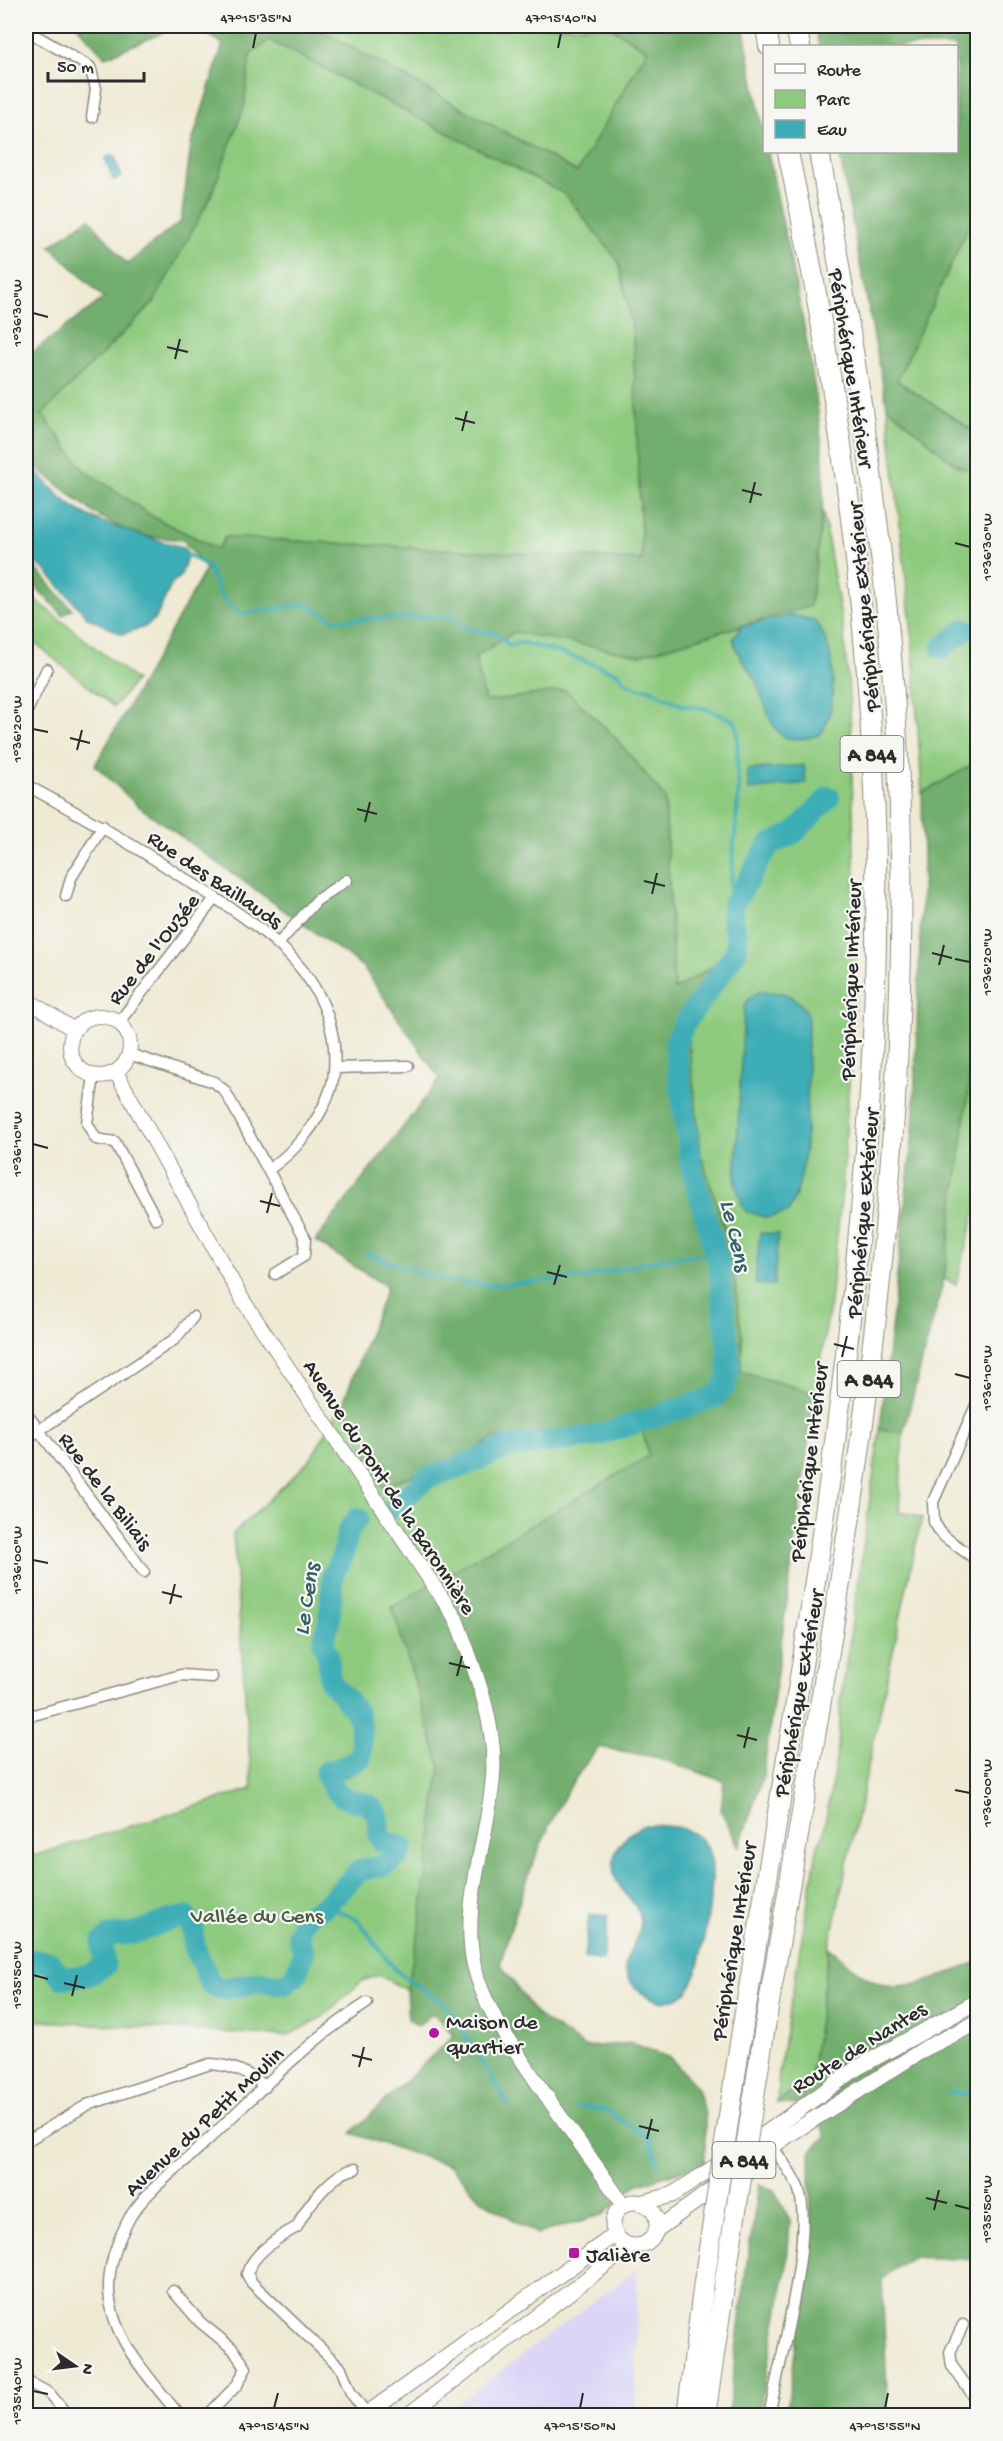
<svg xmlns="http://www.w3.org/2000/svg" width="1003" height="2441" font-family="'Gochi Hand',sans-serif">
<rect width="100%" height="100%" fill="#f6f6f2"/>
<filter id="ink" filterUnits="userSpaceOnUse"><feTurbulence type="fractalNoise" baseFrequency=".0167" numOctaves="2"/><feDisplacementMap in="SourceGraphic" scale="12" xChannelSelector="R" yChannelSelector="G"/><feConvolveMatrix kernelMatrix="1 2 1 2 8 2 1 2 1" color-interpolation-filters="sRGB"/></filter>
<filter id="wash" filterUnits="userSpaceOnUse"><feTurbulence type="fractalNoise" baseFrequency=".008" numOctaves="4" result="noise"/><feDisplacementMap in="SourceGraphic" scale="24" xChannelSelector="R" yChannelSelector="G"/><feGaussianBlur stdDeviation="1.35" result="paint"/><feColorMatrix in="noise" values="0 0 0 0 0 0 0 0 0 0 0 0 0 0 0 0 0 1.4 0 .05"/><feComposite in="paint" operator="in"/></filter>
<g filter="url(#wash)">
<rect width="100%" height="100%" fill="#efead4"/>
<polygon fill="#dcd6f6" points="637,2269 636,2415 442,2415"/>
<g fill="#8eca7e" stroke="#5c7a54" stroke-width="1.5">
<polygon points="313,26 609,26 647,50 577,172"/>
<polygon points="269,40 565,194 619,262 633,332 642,560 225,537 218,549 155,518 84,470 42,414 154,302 244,107 250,54"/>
<polygon points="977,208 977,433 897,381"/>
<polygon points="887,406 956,464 977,473 977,762 922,793 912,634"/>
<polygon points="823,512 844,635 850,705 857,952 843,1180 829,1311 815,1393 741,1372 742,1338 730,1245 701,1155 688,1035 713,996 713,967 674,990 665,798 614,736 565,690 485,702 475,657 514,632 640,655 809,606"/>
<polygon points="28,594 136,680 114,707 26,636 26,597"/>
<polygon points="977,1005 977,1205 956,1285 944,1279"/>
<polygon points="343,1403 383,1487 473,1451 494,1438 642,1430 649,1456 393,1607 440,1766 419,1931 406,1990 379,1975 362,1981 323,2017 287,2036 26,2020 26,1858 252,1789 233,1534 310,1460"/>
<polygon points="880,1429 903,1433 899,1512 922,1517 829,1947 811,2076 777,2103 779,2071 818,1844 823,1836 838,1748 841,1699"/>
</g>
<g fill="#72ae6d" stroke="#4e6c4c" stroke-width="1.5" fill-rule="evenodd">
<polygon points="80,26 179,26 105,57 78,27"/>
<path d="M195,26H313L577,172L647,50L609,26H743L764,135V152H768C788,254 815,357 823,461C826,510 816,558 810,606L640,655L514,632L475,657L485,702L565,690L614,736L665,798L674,990L713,966V996L688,1035L701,1155L730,1245L742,1338L741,1372L815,1393L763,1777L739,1847L721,1811L724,1781L655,1757L599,1747C549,1804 521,1892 500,1964L537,2015L585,2047L632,2043L670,2058L696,2086L705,2114V2164L636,2185L604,2214L537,2234L480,2199L451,2166L351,2133L454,2035L433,2013L417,2026L408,2019L406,1990L419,1931L440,1766L392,1607L649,1456L642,1430L494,1438L473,1451L383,1487L343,1403L387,1287L315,1241L440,1079L363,967L137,805L95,765L206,569L183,540L134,535L94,513L26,459V357L104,298L50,246L89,218L127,264L181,221L191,145L223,44ZM269,40L565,194L619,262L633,332L642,560L225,537L218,549L155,518L84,470L42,414L154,302L211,196L244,107L250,55Z"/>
<polygon points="815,26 977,26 977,208 897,381 977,433 977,473 956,465 887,406 839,152 956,152 956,46 819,46"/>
<polygon points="26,557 72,609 63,615 26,577"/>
<polygon points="977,762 978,1005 973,1055 944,1279 903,1433 880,1429 913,1132 923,861 922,793"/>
<path d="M829,1947C845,1961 862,1978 883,1985C907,1993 955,1971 977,1962V2260L911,2257L882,2279L888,2415H786L811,2243L810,2153L826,2136L813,2107L777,2103L811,2076Z"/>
<polygon points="759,2184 774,2190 790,2220 787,2265 759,2415 728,2415 747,2262"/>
</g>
<g fill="#3cadb6" stroke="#346c70" stroke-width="1.5">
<polygon points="114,155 122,177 113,180 105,158"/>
<path d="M26,459C41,476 58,498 78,510C109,528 149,537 182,547L188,553L181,575L171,585L156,618L145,627L122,634L88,618L46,571L26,554Z"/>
<path d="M790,615L814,620C837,648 839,703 821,734C768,753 773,716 755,680C747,665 737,656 733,639L741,627Z"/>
<polygon points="804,765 806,783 749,790 747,770"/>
<path d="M759,992C785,992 792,991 808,1014C806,1063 814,1172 788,1212L767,1218L745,1211L735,1184L744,1008L749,998Z"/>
<polygon points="760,1233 778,1234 774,1285 755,1284"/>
<path d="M645,1825C666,1826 690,1824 704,1843C708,1848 711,1858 712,1864C714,1886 701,1974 688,1990C682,1998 672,2000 663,2002C644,1997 619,1982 627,1958C631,1946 642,1932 641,1919C638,1904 622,1893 616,1880C606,1856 624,1833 645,1825Z"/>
<polygon points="589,1914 608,1916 603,1961 584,1958"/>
</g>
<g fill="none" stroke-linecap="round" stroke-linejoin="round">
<g stroke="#3cadb6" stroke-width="4">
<path d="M188,555L208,566L220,595L240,614L305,604L335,620L451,616C462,628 478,633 494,632L510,646L519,642L562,653L618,673L625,682L640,689H650L681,705L707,709L735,721C741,743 734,765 739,787L730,892L733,905"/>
<polyline points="366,1254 434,1277 463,1283 490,1285 584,1278 652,1261 715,1252"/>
<polyline points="326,1905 358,1920 395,1970 447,2006 509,2105"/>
<polyline points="948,2093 968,2093 978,2085"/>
<polyline points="578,2106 606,2110 650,2138 657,2163"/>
</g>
<g stroke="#3cadb6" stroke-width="22">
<polyline points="942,648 965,629"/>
<polyline points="394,1507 427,1478 455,1469 507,1447 596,1436 715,1397 725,1386 730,1368 719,1265 692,1169 675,1044 684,1024 736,952 737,937 732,921 733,905 769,845 794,833 829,797"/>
<path d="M26,1969L34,1960L50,1962L62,1978L89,1975L105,1966L102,1943L111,1935C144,1936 158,1919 186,1917L194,1931V1946L211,1985L223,1989L258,1982L285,1984L296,1974L304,1953L298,1935L304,1918L326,1905L360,1870L382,1866L399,1856L403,1847L383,1842C375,1831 381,1819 375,1811C360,1792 343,1814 325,1772L344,1767L361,1758V1726L357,1712L330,1681L328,1655L323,1643L329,1622L333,1574L342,1558L348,1531L358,1518"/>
</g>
</g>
</g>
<g filter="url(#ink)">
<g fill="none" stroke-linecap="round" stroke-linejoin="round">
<defs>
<g id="minor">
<polyline points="26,30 90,67 96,89 92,117"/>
<polyline points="26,713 47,669"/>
<path d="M26,785C78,813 129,842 179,875C244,917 326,960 334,1047C335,1064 335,1080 328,1096C317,1124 294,1153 269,1169"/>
<polyline points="66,896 71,878 103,826"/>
<polyline points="278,944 317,900 347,880"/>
<polyline points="119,1022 215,898"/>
<polyline points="129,1054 214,1082 225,1091 305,1238 304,1256 275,1274"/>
<polyline points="335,1068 408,1066"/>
<polyline points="94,1076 87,1123 96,1139 115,1142 156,1219"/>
<polyline points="978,1401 933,1502 934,1522 942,1535 978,1561"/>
<polyline points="26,1413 144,1572"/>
<polyline points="26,1439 175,1339 193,1317"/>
<polyline points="26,1717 181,1675 212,1677"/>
<path d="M26,2144L30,2139L87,2105L210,2064C231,2065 250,2073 265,2087"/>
<path d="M355,2169C333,2172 305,2208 297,2227C280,2236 252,2254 247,2274L252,2283L341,2368L351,2393L367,2414"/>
<polyline points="173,2291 200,2322 233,2349 246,2368 237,2385 207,2416"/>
<polyline points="963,2325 950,2352 952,2366 978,2402"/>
<polyline points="26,2381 49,2393 68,2416"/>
<path d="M180,2416C151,2379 112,2341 109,2291C108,2265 118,2239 130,2217C146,2191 176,2170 198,2149C252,2099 304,2043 367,2003"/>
<path d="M769,2416C779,2363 814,2237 799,2190C794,2175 781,2160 773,2147"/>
</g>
<g id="tertiary">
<polyline points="26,999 74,1030"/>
<circle cx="100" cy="1046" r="30"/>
<path d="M116,1072L242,1299L456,1619C474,1668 497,1723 493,1776C489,1837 460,1904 474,1965C482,2000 500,2028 520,2057C553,2108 590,2156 624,2206"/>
</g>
<g id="secondary">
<circle cx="635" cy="2224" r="22"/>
<polyline points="640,2203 672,2195 765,2134 857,2068 978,2001"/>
<polyline points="656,2230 787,2136 926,2048 978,2022"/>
<polyline points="364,2416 616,2234"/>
<polyline points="407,2416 630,2246"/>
</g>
<g id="motorway">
<polyline points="766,26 769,46"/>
<polyline points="796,26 800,46"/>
<path d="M765,2026C832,1636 908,1246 901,848C897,613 861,383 819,152"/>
<path d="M738,2056C795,1700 864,1345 875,985C884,704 846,425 788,152"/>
<polyline points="687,2416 704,2282"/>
<polyline points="705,2416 723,2293"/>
</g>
</defs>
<use href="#minor" stroke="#8d8a80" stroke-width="13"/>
<use href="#tertiary" stroke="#8d8a80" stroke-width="16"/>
<use href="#secondary" stroke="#8d8a80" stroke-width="17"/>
<use href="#motorway" stroke="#8d8a80" stroke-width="22"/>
<use href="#minor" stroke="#fff" stroke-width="10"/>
<use href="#tertiary" stroke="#fff" stroke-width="14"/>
<use href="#secondary" stroke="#fff" stroke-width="15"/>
<use href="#motorway" stroke="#fff" stroke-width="20"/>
<defs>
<g id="motorway-bridge">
<polyline points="704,2282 738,2056"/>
<polyline points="723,2293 765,2026"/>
</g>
</defs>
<use href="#motorway-bridge" stroke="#8d8a80" stroke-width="22" stroke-linecap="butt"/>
<use href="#motorway-bridge" stroke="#fff" stroke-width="20"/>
</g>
</g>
<path fill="none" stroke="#2b2b2b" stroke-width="2" d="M253,48L256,33M558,48L561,33M33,313L48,317M167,347L188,352M175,359L180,339M455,418L475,423M462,431L467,411M742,490L762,495M750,503L755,482M955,543L970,547M33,729L48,732M70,738L90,743M77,750L82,730M357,809L377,814M365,822L370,802M644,881L665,886M652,894L657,873M932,953L952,958M955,959L970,962M939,965L944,945M33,1144L48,1148M260,1201L280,1206M267,1213L272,1193M547,1272L567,1277M554,1285L560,1265M834,1344L854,1349M842,1357L847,1336M955,1374L970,1378M33,1560L48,1563M162,1592L182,1597M170,1604L175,1584M449,1663L470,1668M457,1676L462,1656M737,1735L757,1740M744,1748L749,1727M955,1790L970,1793M33,1975L48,1979M64,1983L85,1988M72,1996L77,1975M352,2055L372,2060M359,2067L364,2047M639,2126L659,2131M647,2139L652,2119M926,2198L947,2203M955,2205L970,2209M934,2210L939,2190M33,2391L48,2394M274,2408L278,2393M580,2408L583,2393M885,2408L888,2393"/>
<g fill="#b5179e" stroke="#f6f6f2" stroke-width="2">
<circle cx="434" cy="2033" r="6"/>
<rect x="568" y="2247" width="12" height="12" rx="3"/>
</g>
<g text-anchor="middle" stroke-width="4.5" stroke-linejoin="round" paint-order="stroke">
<g fill="#f6f6f2" stroke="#686867" stroke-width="1.5">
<rect x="840.5" y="736" width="63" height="36" rx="4.5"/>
<rect x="837.5" y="1361" width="63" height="36" rx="4.5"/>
<rect x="712.5" y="2142" width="63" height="36" rx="4.5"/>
</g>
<g font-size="21" font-weight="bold" fill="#2b2b2b">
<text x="872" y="761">A 844</text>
<text x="869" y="1386">A 844</text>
<text x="744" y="2167">A 844</text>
</g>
<g font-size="22" fill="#2b2b2b" stroke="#f6f6f2">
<text transform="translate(853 368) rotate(81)" y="8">Périphérique Intérieur</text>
<text transform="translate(862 607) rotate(-95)" y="8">Périphérique Extérieur</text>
<text transform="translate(216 878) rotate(34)" y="8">Rue des Baillauds</text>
<text transform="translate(152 948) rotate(-52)" y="8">Rue de l'Ouzée</text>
<text transform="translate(849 980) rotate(-88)" y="8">Périphérique Intérieur</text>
<text transform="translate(861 1213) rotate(-85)" y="8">Périphérique Extérieur</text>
<text transform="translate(807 1462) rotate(-83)" y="8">Périphérique Intérieur</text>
<text transform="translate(391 1486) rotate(57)" y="8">Avenue du Pont de la Baronnière</text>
<text transform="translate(107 1490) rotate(53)" y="8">Rue de la Biliais</text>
<text transform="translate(797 1693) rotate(-80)" y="8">Périphérique Extérieur</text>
<text transform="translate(732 1941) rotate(-81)" y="8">Périphérique Intérieur</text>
<text transform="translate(858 2046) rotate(-32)" y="8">Route de Nantes</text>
<text transform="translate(203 2120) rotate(-43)" y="8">Avenue du Petit Moulin</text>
</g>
<g font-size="22" fill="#495b44" stroke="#f6f6f2">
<text x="257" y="1922">Vallée du Cens</text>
</g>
<g font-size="22" fill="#2b2b2b" stroke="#f6f6f2" text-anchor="start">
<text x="446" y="2028">Maison de<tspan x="446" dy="25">quartier</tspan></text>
<text x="586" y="2261">Jalière</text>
</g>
<g font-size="24" font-style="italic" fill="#325f63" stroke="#f6f6f2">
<text transform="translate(737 1235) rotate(77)" y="8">Le Cens</text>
<text transform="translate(305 1599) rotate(-81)" y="8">Le Cens</text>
</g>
</g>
<rect width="1003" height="2441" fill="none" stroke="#f6f6f2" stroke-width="66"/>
<rect x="763" y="45" width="195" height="108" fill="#f6f6f2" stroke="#a5a5a2" stroke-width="1.5"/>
<rect x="775" y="64" width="30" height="9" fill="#ffffff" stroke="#a5a5a2" stroke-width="1.5"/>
<text x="817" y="75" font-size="18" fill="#2b2b2b">Route</text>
<rect x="775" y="90" width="30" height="18" fill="#8eca7e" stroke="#a5a5a2" stroke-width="1.5"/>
<text x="817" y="105" font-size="18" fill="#2b2b2b">Parc</text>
<rect x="775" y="120" width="30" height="18" fill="#3cadb6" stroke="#a5a5a2" stroke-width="1.5"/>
<text x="817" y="135" font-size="18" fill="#2b2b2b">Eau</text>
<g transform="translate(75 2366) rotate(104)" stroke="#f6f6f2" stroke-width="4.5" paint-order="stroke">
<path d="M0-4.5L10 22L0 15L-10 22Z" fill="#2b2b2b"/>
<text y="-9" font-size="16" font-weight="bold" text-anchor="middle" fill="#2b2b2b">N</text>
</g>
<path d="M48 72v9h96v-9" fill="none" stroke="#2b2b2b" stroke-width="3"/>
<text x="57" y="72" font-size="18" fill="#2b2b2b" stroke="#f6f6f2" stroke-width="4.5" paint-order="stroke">50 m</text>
<rect x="33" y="33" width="937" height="2375" fill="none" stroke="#2b2b2b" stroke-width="2"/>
<g font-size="15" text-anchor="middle" fill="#2b2b2b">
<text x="256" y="22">47°15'35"N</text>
<text x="561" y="22">47°15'40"N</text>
<text transform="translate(16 313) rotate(-90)" y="5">1°36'30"W</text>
<text transform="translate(986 547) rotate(-90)" y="5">1°36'30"W</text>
<text transform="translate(16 729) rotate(-90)" y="5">1°36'20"W</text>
<text transform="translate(986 962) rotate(-90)" y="5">1°36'20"W</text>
<text transform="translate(16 1144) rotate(-90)" y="5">1°36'10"W</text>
<text transform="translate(986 1378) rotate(-90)" y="5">1°36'10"W</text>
<text transform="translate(16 1560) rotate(-90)" y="5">1°36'00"W</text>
<text transform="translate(986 1793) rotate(-90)" y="5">1°36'00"W</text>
<text transform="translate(16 1975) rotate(-90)" y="5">1°35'50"W</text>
<text transform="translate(986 2209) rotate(-90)" y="5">1°35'50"W</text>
<text transform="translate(16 2391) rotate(-90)" y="5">1°35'40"W</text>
<text x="274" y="2430">47°15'45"N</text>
<text x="580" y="2430">47°15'50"N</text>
<text x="885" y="2430">47°15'55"N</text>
</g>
</svg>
